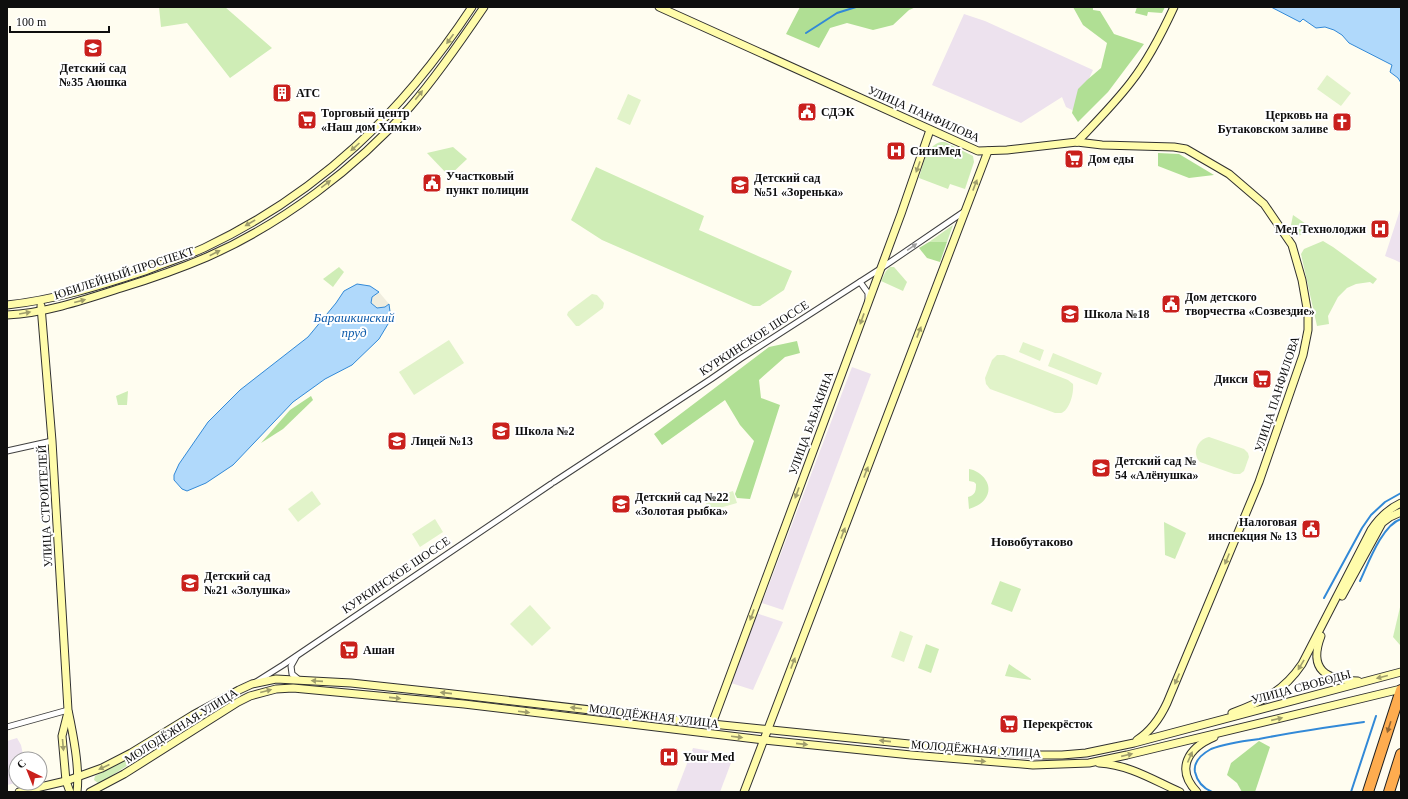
<svg xmlns="http://www.w3.org/2000/svg" width="1408" height="799" font-family="'Times New Roman',serif">
<rect width="100%" height="100%" fill="#fffdf0"/>
<g fill="#ede2ee">
<polygon points="964,14 985,21 1093,70 1074,111 1066,107 1062,97 1021,123 932,85"/>
<polygon points="1401,207 1401,263 1395,260 1385,256"/>
<polygon points="852,367 871,374 783,610 762,603"/>
<polygon points="756,613 783,622 753,690 731,683 730,681"/>
<polygon points="17,738 21,745 24,759 16,759 16,783 7,785 7,741"/>
<polygon points="693,748 734,755 720,792 676,792"/>
</g>
<g fill="#cfedb6">
<polygon points="159,7 225,7 272,48 230,78 187,23 161,27"/>
<path d="M941,142H945L973,156L974,162L965,189L950,184L948,189L919,178C923,166 926,145 941,142Z"/>
<polygon points="453,147 467,159 449,176 427,153"/>
<polygon points="596,167 704,216 699,230 792,271 784,290 760,306 753,306 602,240 571,220"/>
<path d="M1293,215L1309,226L1310,230C1305,237 1296,236 1289,232L1291,225Z"/>
<polygon points="953,225 947,242 929,242"/>
<polygon points="1323,241 1333,247 1377,279 1373,284 1370,282 1356,284 1347,288 1338,297 1328,316 1329,324 1317,326 1301,254 1304,249"/>
<polygon points="339,267 344,272 333,287 323,279"/>
<polygon points="890,267 894,267 907,282 903,291 881,281 886,271"/>
<polygon points="128,391 127,405 118,405 116,396"/>
<path d="M969,469C982,471 995,486 985,499C981,505 974,507 969,509L968,497C975,495 976,492 976,484L974,482L969,481Z"/>
<polygon points="1164,522 1186,533 1175,559 1165,555"/>
<polygon points="1000,581 1021,589 1012,612 991,604"/>
<polygon points="1401,603 1401,642 1400,645 1393,637"/>
<polygon points="926,644 939,649 931,673 918,668"/>
<polygon points="1009,664 1031,679 1031,680 1005,676"/>
<polygon points="184,726 185,727 184,729 105,780 98,783 94,780 95,776 134,756"/>
</g>
<g fill="#b0df94">
<polygon points="800,7 916,7 909,10 893,25 873,30 847,23 830,28 819,48 786,34"/>
<polygon points="1073,7 1093,7 1093,10 1100,11 1114,34 1144,44 1108,92 1078,122 1072,113 1078,89 1087,80 1101,68 1107,43 1083,25"/>
<polygon points="1137,7 1165,7 1162,13 1148,12 1147,16 1135,13"/>
<polygon points="1158,153 1179,154 1214,175 1189,178 1158,166"/>
<polygon points="929,242 947,242 940,262 927,258 919,248"/>
<polygon points="797,341 800,353 785,357 759,380 761,398 780,405 750,499 737,498 735,494 754,441 740,425 725,400 662,445 654,434 769,347"/>
<polygon points="311,396 313,400 283,429 261,443 290,410"/>
<polygon points="1259,741 1270,747 1255,792 1242,792 1237,783 1227,775 1231,763"/>
</g>
<g fill="#e1f3c9">
<polygon points="1327,75 1351,93 1341,106 1317,89"/>
<polygon points="628,94 641,100 630,125 617,119"/>
<polygon points="592,294 597,295 604,303 603,308 579,326 576,326 567,315 568,312"/>
<polygon points="449,340 464,363 414,395 399,372"/>
<polygon points="1023,342 1044,350 1040,361 1019,352"/>
<polygon points="1053,353 1102,373 1097,385 1048,366"/>
<path d="M997,355H1004L1068,380L1073,384C1074,392 1070,410 1061,413C1059,413 1057,413 1055,413L990,389L986,384L985,378L992,360Z"/>
<path d="M1209,437L1244,449L1248,453L1249,457L1244,471L1240,474H1234L1200,462C1191,453 1198,439 1209,437Z"/>
<polygon points="312,491 321,504 298,522 288,509"/>
<polygon points="733,491 737,503 709,511 705,500"/>
<polygon points="435,519 443,532 420,547 412,534"/>
<polygon points="530,605 551,628 532,646 510,624"/>
<polygon points="900,631 913,636 904,662 891,657"/>
</g>
<polygon fill="#f0edde" points="379,292 389,304 385,307 377,308 371,303 372,297"/>
<g fill="#b0d9fb" stroke="#3289d7">
<polygon points="1271,7 1401,7 1401,83 1398,78 1390,72 1392,65 1349,43 1342,35 1334,30 1325,27 1316,28 1303,19 1300,22"/>
<polygon points="357,284 370,286 379,292 372,297 371,303 377,308 385,307 389,304 391,319 379,339 352,365 325,379 293,402 233,465 206,483 187,491 182,489 174,480 174,475 179,464 208,422 240,390 308,337 336,303 344,291"/>
</g>
<g fill="none" stroke-linecap="round" stroke-linejoin="round">
<g stroke="#3289d7" stroke-width="2">
<polyline points="806,33 837,13 856,7"/>
<path d="M1360,581C1368,564 1382,525 1401,519"/>
<polyline points="1324,598 1362,528 1371,515 1385,502 1401,493"/>
<path d="M1212,792C1203,788 1197,781 1195,772C1193,761 1202,754 1211,749C1226,743 1243,741 1259,739C1294,732 1329,727 1364,722"/>
<polyline points="1351,792 1376,716"/>
</g>
<defs>
<g id="street">
<polyline points="860,282 868,293 868,301"/>
<polyline points="7,451 52,441"/>
<polyline points="554,482 711,379 740,359 880,269 965,211"/>
<polyline points="296,657 291,666 292,674 298,679"/>
<polyline points="256,682 283,665 551,484"/>
<polyline points="7,727 68,710"/>
</g>
<g id="secondary">
<path d="M659,7L978,151L1007,150L1077,142L1102,145L1174,147L1186,149L1229,174L1264,204L1292,245L1302,280L1308,314V330L1303,355L1259,482L1167,703C1160,718 1151,731 1137,740"/>
<path d="M1077,142C1096,122 1115,103 1131,82C1149,59 1162,33 1174,7"/>
<path d="M7,305C54,300 100,286 145,271C164,263 184,257 204,248C320,193 402,113 472,7"/>
<path d="M41,306L52,441L68,710C73,734 80,768 77,792"/>
<path d="M7,315C46,313 84,300 121,288C150,279 179,269 207,257C282,224 356,168 410,107C437,76 461,41 484,7"/>
<polyline points="1342,596 1382,523 1390,517 1401,512"/>
<path d="M1321,636C1308,670 1326,680 1358,681"/>
<polyline points="68,712 62,736 66,781 70,792"/>
<path d="M1232,713C1262,702 1284,691 1302,664L1371,530C1379,518 1388,509 1401,503"/>
<polyline points="712,724 901,214 930,130"/>
<path d="M1099,763C1130,765 1153,780 1180,792"/>
<polyline points="19,792 66,781 102,768 131,753 193,715 239,690 252,684 276,679 351,683 444,693 712,724 929,746 1039,755 1062,755 1086,753 1134,743 1401,672"/>
<polyline points="90,792 124,774 238,702 250,696 276,689 293,688 464,704 764,740 911,755 1033,765 1089,763 1127,755 1401,689"/>
<polyline points="744,792 988,151"/>
<path d="M1197,792C1175,769 1188,748 1214,737"/>
</g>
<g id="highway">
<polyline points="1368,792 1401,690"/>
<polyline points="1389,792 1401,754"/>
</g>
</defs>
<use href="#street" stroke="#414141" stroke-width="7"/>
<use href="#secondary" stroke="#303030" stroke-width="9"/>
<use href="#highway" stroke="#1f1f1f" stroke-width="12"/>
<use href="#street" stroke="#fff" stroke-width="5"/>
<use href="#secondary" stroke="#fffcab" stroke-width="7"/>
<use href="#highway" stroke="#feac4f" stroke-width="10"/>
</g>
<defs><path id="oneway-solid" d="M-6-.8H1V-3.2L6.5 0L1 3.2V.8H-6Z"/></defs>
<g fill="#9f9d6c">
<use href="#oneway-solid" transform="translate(450 39) rotate(126)"/>
<use href="#oneway-solid" transform="translate(419 95) rotate(-52)"/>
<use href="#oneway-solid" transform="translate(355 147) rotate(138)"/>
<use href="#oneway-solid" transform="translate(918 167) rotate(110)"/>
<use href="#oneway-solid" transform="translate(326 184) rotate(-37)"/>
<use href="#oneway-solid" transform="translate(975 185) rotate(-69)"/>
<use href="#oneway-solid" transform="translate(250 223) rotate(150)"/>
<use href="#oneway-solid" transform="translate(215 253) rotate(-27)"/>
<use href="#oneway-solid" transform="translate(80 301) rotate(-15)"/>
<use href="#oneway-solid" transform="translate(25 313) rotate(-10)"/>
<use href="#oneway-solid" transform="translate(862 319) rotate(110)"/>
<use href="#oneway-solid" transform="translate(919 332) rotate(-69)"/>
<use href="#oneway-solid" transform="translate(866 472) rotate(-69)"/>
<use href="#oneway-solid" transform="translate(797 493) rotate(110)"/>
<use href="#oneway-solid" transform="translate(843 533) rotate(-69)"/>
<use href="#oneway-solid" transform="translate(1227 559) rotate(112)"/>
<use href="#oneway-solid" transform="translate(752 615) rotate(110)"/>
<use href="#oneway-solid" transform="translate(793 663) rotate(-69)"/>
<use href="#oneway-solid" transform="translate(1301 665) rotate(121)"/>
<use href="#oneway-solid" transform="translate(1382 677) rotate(166)"/>
<use href="#oneway-solid" transform="translate(1177 679) rotate(113)"/>
<use href="#oneway-solid" transform="translate(317 681) rotate(-176)"/>
<use href="#oneway-solid" transform="translate(266 691) rotate(-15)"/>
<use href="#oneway-solid" transform="translate(446 693) rotate(-174)"/>
<use href="#oneway-solid" transform="translate(395 698) rotate(6)"/>
<use href="#oneway-solid" transform="translate(576 708) rotate(-173)"/>
<use href="#oneway-solid" transform="translate(524 712) rotate(7)"/>
<use href="#oneway-solid" transform="translate(1277 719) rotate(-13)"/>
<use href="#oneway-solid" transform="translate(737 737) rotate(7)"/>
<use href="#oneway-solid" transform="translate(885 741) rotate(-174)"/>
<use href="#oneway-solid" transform="translate(802 744) rotate(6)"/>
<use href="#oneway-solid" transform="translate(63 745) rotate(85)"/>
<use href="#oneway-solid" transform="translate(1127 755) rotate(-13)"/>
<use href="#oneway-solid" transform="translate(1190 757) rotate(-66)"/>
<use href="#oneway-solid" transform="translate(980 761) rotate(5)"/>
<use href="#oneway-solid" transform="translate(104 767) rotate(156)"/>
</g>
<use fill="#9f9f9f" href="#oneway-solid" transform="translate(912 247) rotate(-35)"/>
<use fill="#926532" href="#oneway-solid" transform="translate(1389 727) rotate(108)"/>
<defs>
<symbol id="school-square" viewBox="-11 -11 22 22"><rect x="-9" y="-9" width="18" height="18" rx="4" fill="#c9201c" stroke="#fff"/><path d="M0-5L7-2L0 1L-7-2ZM-4 1L0 2.5L4 1V4Q0 6-4 4Z" fill="#fff"/></symbol>
<symbol id="building-square" viewBox="-11 -11 22 22"><rect x="-9" y="-9" width="18" height="18" rx="4" fill="#c9201c" stroke="#fff"/><path d="M-4-6H4V6H1V3H-1V6H-4ZM-2.5-4.3h1.7v1.8h-1.7ZM.8-4.3h1.7v1.8H.8ZM-2.5-1h1.7V.8h-1.7ZM.8-1h1.7V.8H.8Z" fill="#fff"/></symbol>
<symbol id="civic-square" viewBox="-11 -11 22 22"><rect x="-9" y="-9" width="18" height="18" rx="4" fill="#c9201c" stroke="#fff"/><path d="M-.6-6.5H3V-4.5H.6V-3L4-1V1h2V6H-6V1h2V-1L-.6-3ZM-1.2 2.5V6h2.4V2.5Z" fill="#fff"/></symbol>
<symbol id="supermarket-square" viewBox="-11 -11 22 22"><rect x="-9" y="-9" width="18" height="18" rx="4" fill="#c9201c" stroke="#fff"/><path d="M-6-5.5h2.5l.6 2H6L4.5 2H-2.5L-4.4-4H-6ZM-1.5 3.2a1.3 1.3 0 1 0 .1 0ZM3 3.2a1.3 1.3 0 1 0 .1 0Z" fill="#fff"/></symbol>
<symbol id="church-square" viewBox="-11 -11 22 22"><rect x="-9" y="-9" width="18" height="18" rx="4" fill="#c9201c" stroke="#fff"/><path d="M-1.2-6h2.4v3.5h3.3v2.4h-3.3V6h-2.4V-.1h-3.3v-2.4h3.3Z" fill="#fff"/></symbol>
<symbol id="hospital-square" viewBox="-11 -11 22 22"><rect x="-9" y="-9" width="18" height="18" rx="4" fill="#c9201c" stroke="#fff"/><path d="M-5-5h3v3.5h4V-5h3V5h-3V1.5h-4V5h-3Z" fill="#fff"/></symbol>
</defs>
<g fill-rule="evenodd">
<use href="#school-square" x="82" y="37" width="22" height="22"/>
<use href="#building-square" x="271" y="82" width="22" height="22"/>
<use href="#civic-square" x="796" y="101" width="22" height="22"/>
<use href="#supermarket-square" x="296" y="109" width="22" height="22"/>
<use href="#church-square" x="1331" y="111" width="22" height="22"/>
<use href="#hospital-square" x="885" y="140" width="22" height="22"/>
<use href="#supermarket-square" x="1063" y="148" width="22" height="22"/>
<use href="#civic-square" x="421" y="172" width="22" height="22"/>
<use href="#school-square" x="729" y="174" width="22" height="22"/>
<use href="#hospital-square" x="1369" y="218" width="22" height="22"/>
<use href="#civic-square" x="1160" y="293" width="22" height="22"/>
<use href="#school-square" x="1059" y="303" width="22" height="22"/>
<use href="#supermarket-square" x="1251" y="368" width="22" height="22"/>
<use href="#school-square" x="490" y="420" width="22" height="22"/>
<use href="#school-square" x="386" y="430" width="22" height="22"/>
<use href="#school-square" x="1090" y="457" width="22" height="22"/>
<use href="#school-square" x="610" y="493" width="22" height="22"/>
<use href="#civic-square" x="1300" y="518" width="22" height="22"/>
<use href="#school-square" x="179" y="572" width="22" height="22"/>
<use href="#supermarket-square" x="338" y="639" width="22" height="22"/>
<use href="#supermarket-square" x="998" y="713" width="22" height="22"/>
<use href="#hospital-square" x="658" y="746" width="22" height="22"/>
</g>
<g text-anchor="middle" stroke-width="4" stroke-linejoin="round" paint-order="stroke">
<g font-size="12" font-weight="bold" fill="#0e0e0e" stroke="#fff" text-anchor="start">
<text x="93" y="72" text-anchor="middle">Детский сад<tspan x="93" dy="14">№35 Аюшка</tspan></text>
<text x="296" y="97">АТС</text>
<text x="821" y="116">СДЭК</text>
<text x="321" y="117">Торговый центр<tspan x="321" dy="14">«Наш дом Химки»</tspan></text>
<text x="1328" y="119" text-anchor="end">Церковь на<tspan x="1328" dy="14">Бутаковском заливе</tspan></text>
<text x="910" y="155">СитиМед</text>
<text x="1088" y="163">Дом еды</text>
<text x="446" y="180">Участковый<tspan x="446" dy="14">пункт полиции</tspan></text>
<text x="754" y="182">Детский сад<tspan x="754" dy="14">№51 «Зоренька»</tspan></text>
<text x="1366" y="233" text-anchor="end">Мед Технолоджи</text>
<text x="1185" y="301">Дом детского<tspan x="1185" dy="14">творчества «Созвездие»</tspan></text>
<text x="1084" y="318">Школа №18</text>
<text x="1248" y="383" text-anchor="end">Дикси</text>
<text x="515" y="435">Школа №2</text>
<text x="411" y="445">Лицей №13</text>
<text x="1115" y="465">Детский сад №<tspan x="1115" dy="14">54 «Алёнушка»</tspan></text>
<text x="635" y="501">Детский сад №22<tspan x="635" dy="14">«Золотая рыбка»</tspan></text>
<text x="1297" y="526" text-anchor="end">Налоговая<tspan x="1297" dy="14">инспекция № 13</tspan></text>
<text x="204" y="580">Детский сад<tspan x="204" dy="14">№21 «Золушка»</tspan></text>
<text x="363" y="654">Ашан</text>
<text x="1023" y="728">Перекрёсток</text>
<text x="683" y="761">Your Med</text>
</g>
<g font-size="12" fill="#0e0e0e" stroke="#fff">
<text transform="translate(924 114) rotate(24)" y="4">УЛИЦА ПАНФИЛОВА</text>
<text transform="translate(124 273) rotate(-18)" y="4">ЮБИЛЕЙНЫЙ ПРОСПЕКТ</text>
<text transform="translate(754 338) rotate(-33)" y="4">КУРКИНСКОЕ ШОССЕ</text>
<text transform="translate(1277 394) rotate(-72)" y="4">УЛИЦА ПАНФИЛОВА</text>
<text transform="translate(811 423) rotate(-70)" y="4">УЛИЦА БАБАКИНА</text>
<text transform="translate(45 506) rotate(-93)" y="4">УЛИЦА СТРОИТЕЛЕЙ</text>
<text transform="translate(396 575) rotate(-34)" y="4">КУРКИНСКОЕ ШОССЕ</text>
<text transform="translate(1301 687) rotate(-15)" y="4">УЛИЦА СВОБОДЫ</text>
<text transform="translate(654 716) rotate(7)" y="4">МОЛОДЁЖНАЯ УЛИЦА</text>
<text transform="translate(181 726) rotate(-32)" y="4">МОЛОДЁЖНАЯ УЛИЦА</text>
<text transform="translate(976 749) rotate(4)" y="4">МОЛОДЁЖНАЯ УЛИЦА</text>
</g>
<g font-size="13" font-style="italic" fill="#0e5baa" stroke="#fff">
<text x="354" y="322">Барашкинский<tspan x="354" dy="15">пруд</tspan></text>
</g>
<g font-size="13" font-weight="bold" fill="#0e0e0e" stroke="#fff">
<text x="1032" y="546">Новобутаково</text>
</g>
</g>
<rect width="1408" height="799" fill="none" stroke="#0e0e0e" stroke-width="16"/>
<g transform="translate(28 771) rotate(317)"><circle r="19" fill="#ffffff" stroke="#9f9f9f"/>
<path d="M0-3L7 15L0 10L-7 15Z" fill="#c9201c"/>
<text y="-6" font-size="11" font-weight="bold" text-anchor="middle" fill="#0e0e0e">С</text>
</g>
<path d="M10 26v6h99v-6" fill="none" stroke="#0e0e0e" stroke-width="2"/>
<text x="16" y="26" font-size="12" fill="#0e0e0e" stroke="#ffffff" stroke-width="3" paint-order="stroke">100 m</text>
</svg>
